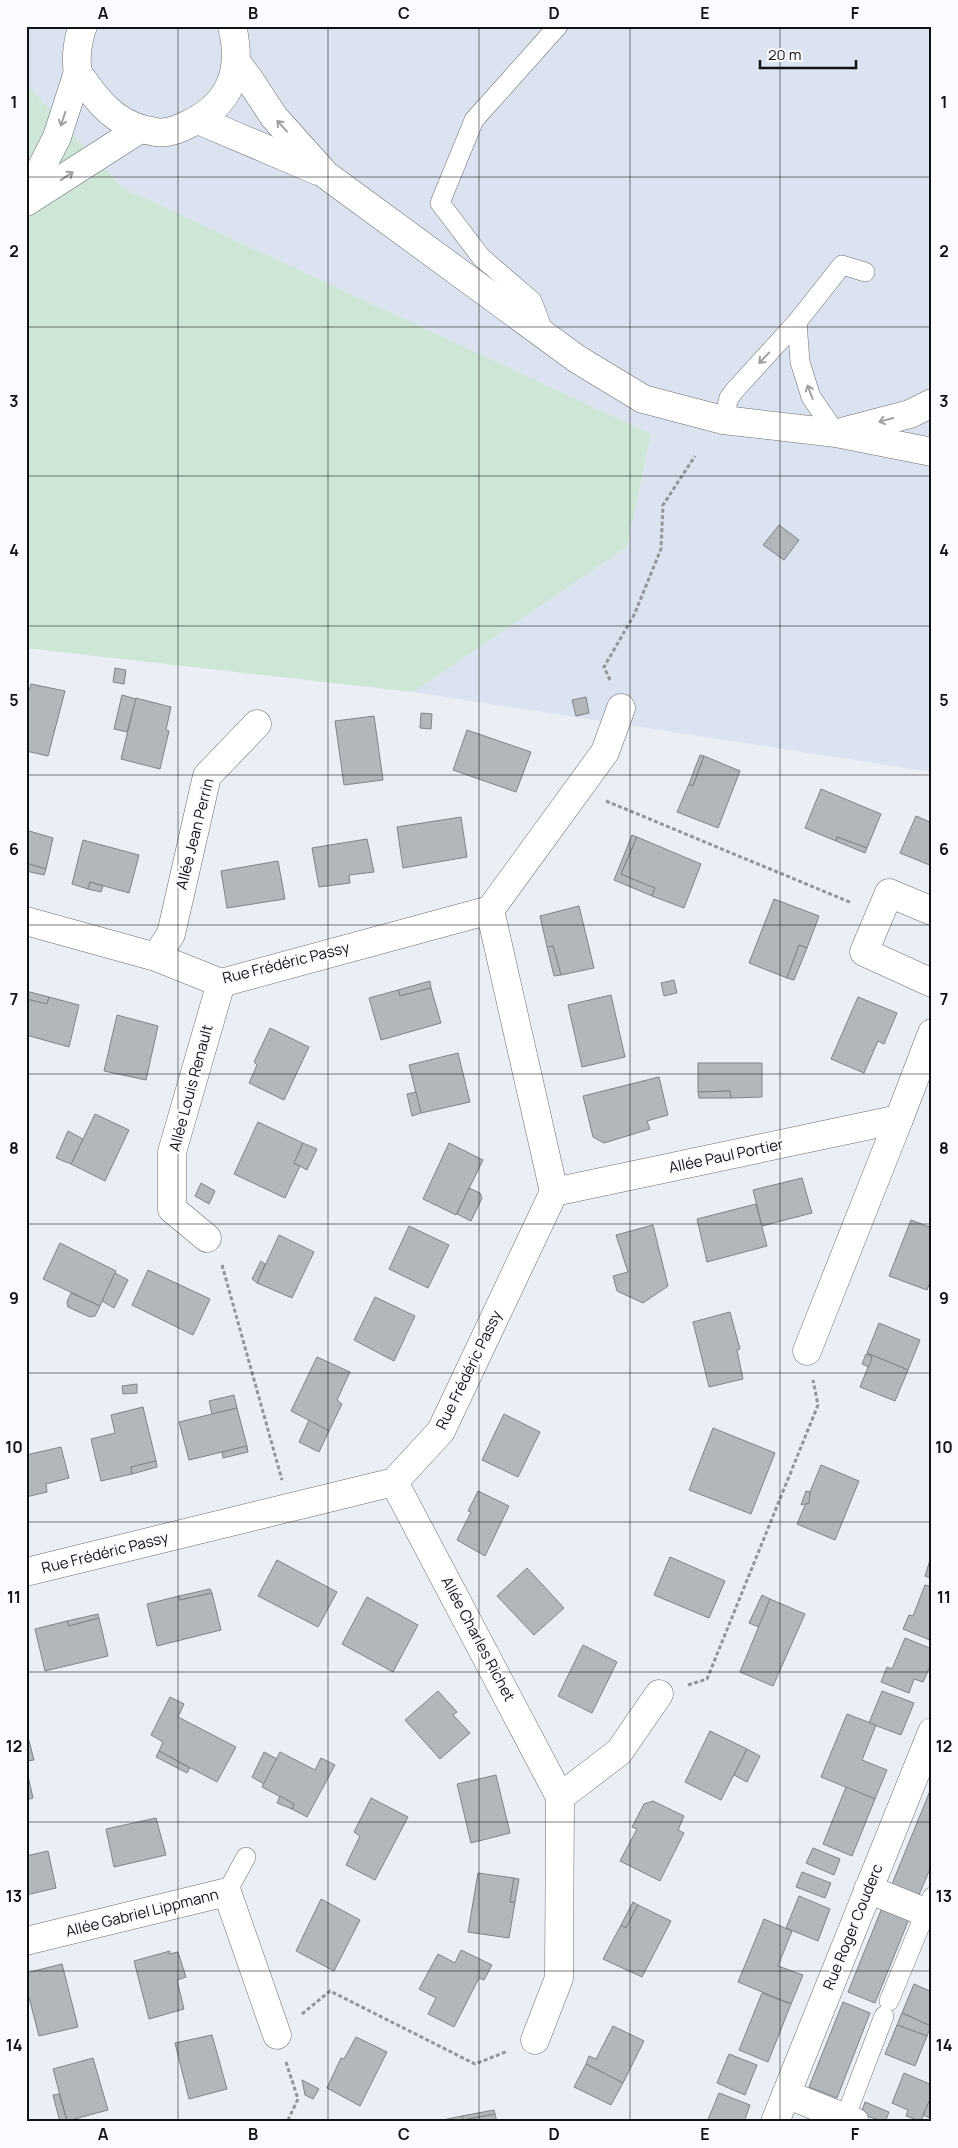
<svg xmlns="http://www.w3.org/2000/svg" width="958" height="2148" font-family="Manrope,sans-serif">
<rect width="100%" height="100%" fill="#eaeef5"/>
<polygon fill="#dbe3f0" points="29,26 932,26 932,772 413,692 627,547 651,434 123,188 26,84 26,38"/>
<polygon fill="#cde6d6" points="26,84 123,188 651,434 627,547 413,692 26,648"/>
<g fill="#b2b7bc" stroke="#80848a">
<polygon points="779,525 799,540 784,560 763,545"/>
<polygon points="115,668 126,670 124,684 113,682"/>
<polygon points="31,684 65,691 48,756 26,751 26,701"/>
<polygon points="122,695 136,699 127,732 114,729"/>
<polygon points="586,697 589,713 576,716 572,700"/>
<polygon points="136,698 171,707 166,730 169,731 160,769 121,759"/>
<polygon points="421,713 432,714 431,729 420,728"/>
<polygon points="374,716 383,780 344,785 335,721"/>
<polygon points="467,730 531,752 516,792 453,770"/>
<polygon points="700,755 704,756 693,786 689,784"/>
<polygon points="704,756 740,771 718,828 677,812 689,784 693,786"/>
<polygon points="821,789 881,814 867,848 837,837 836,841 805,828"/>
<polygon points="916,816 932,823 932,866 900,853"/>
<polygon points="461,817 467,857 403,868 397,827"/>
<polygon points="26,830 53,838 46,869 26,863"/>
<polygon points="632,835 637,837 621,874 655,888 652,896 614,880"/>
<polygon points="637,837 701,864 684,908 652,896 655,888 621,874"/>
<polygon points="837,837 867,848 865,853 836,841"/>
<polygon points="367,839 374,872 349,875 350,883 319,887 312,848"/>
<polygon points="83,840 139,855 129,893 90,882 88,889 72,884"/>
<polygon points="278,861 285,899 227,908 221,871"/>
<polygon points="26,863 46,869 44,875 26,871"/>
<polygon points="90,882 103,886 101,892 88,889"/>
<polygon points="774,899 819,916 807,948 799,945 787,978 749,963"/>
<polygon points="579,906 594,968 561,975 553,946 547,947 540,916"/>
<polygon points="799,945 807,948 794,980 787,978"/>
<polygon points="553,946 561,975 554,976 547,947"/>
<polygon points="674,980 677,993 664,996 661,983"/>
<polygon points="430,981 431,988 400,996 398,990"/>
<polygon points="431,988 441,1023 381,1040 369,998 398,990 400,996"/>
<polygon points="26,991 49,997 47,1004 26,999"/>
<polygon points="611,995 625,1057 582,1067 568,1005"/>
<polygon points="49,997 79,1005 69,1047 26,1035 26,999 47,1004"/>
<polygon points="858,997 897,1013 884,1044 878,1041 864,1073 831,1059"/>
<polygon points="117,1015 158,1026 146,1080 104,1071"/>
<polygon points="270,1028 309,1047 284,1100 249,1083 257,1065 254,1062"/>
<polygon points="458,1053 470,1102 421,1113 409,1065"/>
<polygon points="698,1063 762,1063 762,1097 731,1098 730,1091 698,1092"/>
<polygon points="659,1077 668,1115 647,1121 650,1129 604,1143 593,1137 583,1096"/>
<polygon points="730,1091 731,1098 699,1098 698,1092"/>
<polygon points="416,1092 421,1113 412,1116 407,1094"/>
<polygon points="95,1114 129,1130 105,1181 71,1164"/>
<polygon points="258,1122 303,1143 294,1163 300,1166 285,1198 234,1174"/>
<polygon points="68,1131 83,1139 71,1164 56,1158"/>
<polygon points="303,1143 317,1149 307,1170 294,1163"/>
<polygon points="449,1143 483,1160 456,1215 423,1199"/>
<polygon points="802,1178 812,1213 762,1226 753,1190"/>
<polygon points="201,1183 215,1191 209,1204 195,1196"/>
<polygon points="469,1188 480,1193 482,1198 471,1221 457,1214"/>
<polygon points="756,1204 767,1246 707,1262 697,1219"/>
<polygon points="911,1220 932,1228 932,1277 927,1290 889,1276"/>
<polygon points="653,1225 668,1286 643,1303 617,1291 613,1276 628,1272 616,1235"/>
<polygon points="409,1226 449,1245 428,1288 389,1269"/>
<polygon points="279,1235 314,1252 292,1298 257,1283"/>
<polygon points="60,1243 116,1271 100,1306 43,1279"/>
<polygon points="261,1261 265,1264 257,1283 252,1279"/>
<polygon points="148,1270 210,1299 193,1335 132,1305"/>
<polygon points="115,1273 128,1280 114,1308 102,1301"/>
<polygon points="71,1293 100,1306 95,1316 90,1317 68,1307 67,1302"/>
<polygon points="375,1297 415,1316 394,1361 354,1340"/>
<polygon points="730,1312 740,1349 737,1350 743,1379 709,1387 693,1322"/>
<polygon points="879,1323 920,1340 908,1370 867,1353"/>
<polygon points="867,1353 908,1370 895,1401 860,1387 872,1357"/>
<polygon points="866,1354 872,1357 869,1367 862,1364"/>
<polygon points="317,1357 350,1372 337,1400 342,1404 329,1431 291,1411"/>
<polygon points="137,1384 137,1393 123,1394 122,1386"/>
<polygon points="234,1395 237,1408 212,1414 209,1401"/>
<polygon points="143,1407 156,1461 131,1467 132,1474 101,1481 91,1439 115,1433 111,1415"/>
<polygon points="237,1408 247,1446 189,1460 179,1422"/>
<polygon points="504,1414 540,1432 518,1477 482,1460"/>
<polygon points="309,1420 329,1431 319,1452 299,1442"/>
<polygon points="713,1428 775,1453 751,1514 689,1490"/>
<polygon points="247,1446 248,1452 223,1458 222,1452"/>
<polygon points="61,1447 69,1478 46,1484 47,1492 26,1497 26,1455"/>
<polygon points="156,1461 157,1467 132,1474 131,1467"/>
<polygon points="821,1465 859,1481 835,1540 797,1524 805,1505 809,1503 810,1492"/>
<polygon points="478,1491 509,1506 485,1556 457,1540 471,1512 468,1511"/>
<polygon points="806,1491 810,1492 809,1503 801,1505"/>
<polygon points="670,1557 725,1581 709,1618 654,1595"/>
<polygon points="277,1560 337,1592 318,1627 258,1596"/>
<polygon points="930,1560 932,1561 932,1579 925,1576"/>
<polygon points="527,1568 564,1608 534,1635 497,1596"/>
<polygon points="925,1585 932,1587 930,1640 903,1629 909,1615 913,1616"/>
<polygon points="210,1589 212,1593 180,1600 179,1596"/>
<polygon points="212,1593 221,1630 157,1646 147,1604 179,1596 180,1600"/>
<polygon points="762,1595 770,1599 759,1627 749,1623"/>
<polygon points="367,1597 418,1625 393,1672 342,1644"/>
<polygon points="770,1599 805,1614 773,1686 740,1672"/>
<polygon points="98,1614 99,1618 69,1626 67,1621"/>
<polygon points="99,1618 108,1656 45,1671 35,1629 67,1621 69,1626"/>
<polygon points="905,1638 932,1649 932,1662 923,1682 914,1679 909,1693 881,1682 887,1667 892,1669"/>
<polygon points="583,1645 617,1662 592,1713 558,1696"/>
<polygon points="438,1691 457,1712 453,1715 470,1733 440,1759 405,1720"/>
<polygon points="882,1691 914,1703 901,1735 869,1723"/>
<polygon points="170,1697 184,1704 178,1717 236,1747 217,1782 159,1751 163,1742 151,1735"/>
<polygon points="847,1714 876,1725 862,1760 887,1770 875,1799 821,1777"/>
<polygon points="710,1731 747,1749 721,1800 685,1782"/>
<polygon points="26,1737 28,1737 34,1760 26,1761"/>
<polygon points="747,1749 760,1756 747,1782 734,1775"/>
<polygon points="159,1751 190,1768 187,1773 156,1757"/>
<polygon points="264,1752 277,1759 264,1784 252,1777"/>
<polygon points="280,1752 315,1770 321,1758 335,1765 307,1817 292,1809 294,1804 262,1787"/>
<polygon points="26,1767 33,1798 26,1800"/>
<polygon points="496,1775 510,1833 471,1843 457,1784"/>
<polygon points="932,1786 932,1864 919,1895 892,1884"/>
<polygon points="846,1787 875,1799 852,1856 823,1844"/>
<polygon points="280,1796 294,1804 292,1809 277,1803"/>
<polygon points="371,1798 408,1817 375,1880 346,1865 360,1836 354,1832"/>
<polygon points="653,1801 684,1816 678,1830 684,1833 660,1881 620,1861 637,1829 632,1827 644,1804"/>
<polygon points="156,1818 166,1855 114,1867 106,1829"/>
<polygon points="813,1848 840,1859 834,1875 806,1863"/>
<polygon points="48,1851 56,1888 26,1895 26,1856"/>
<polygon points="802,1872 831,1883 825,1898 796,1887"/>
<polygon points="478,1873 514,1878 510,1902 515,1902 509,1938 468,1932"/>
<polygon points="514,1878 519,1879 515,1902 510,1902"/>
<polygon points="799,1896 830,1909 818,1941 786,1928"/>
<polygon points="321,1899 360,1920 334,1971 296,1951"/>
<polygon points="633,1902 638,1905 626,1928 621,1925"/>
<polygon points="638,1905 671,1921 642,1977 603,1959 621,1925 626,1928"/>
<polygon points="882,1908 909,1919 875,2003 848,1992"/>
<polygon points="764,1919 792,1931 778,1966 803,1975 791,2004 738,1982"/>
<polygon points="461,1950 492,1965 484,1980 479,1978 454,2027 428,2014 436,1998 419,1989 438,1954 455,1963"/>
<polygon points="170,1951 169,1954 178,1952 186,1977 177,1980 184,2009 149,2019 134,1961"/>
<polygon points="62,1964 78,2027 39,2036 26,1986 26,1973"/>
<polygon points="914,1984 932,1992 931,2026 902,2013"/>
<polygon points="762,1993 791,2004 768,2062 739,2050"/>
<polygon points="843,2002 870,2013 837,2098 809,2087"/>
<polygon points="902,2013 931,2026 927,2036 897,2025"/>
<polygon points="897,2025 927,2036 915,2066 885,2054"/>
<polygon points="613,2026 644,2041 623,2083 586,2064 589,2056 596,2059"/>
<polygon points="212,2035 227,2089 189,2099 175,2043"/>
<polygon points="356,2037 387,2052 360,2106 327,2088 341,2058 344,2059"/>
<polygon points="729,2054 757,2065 745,2095 717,2083"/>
<polygon points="93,2058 108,2110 67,2121 53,2069"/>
<polygon points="586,2064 623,2083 611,2105 574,2087"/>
<polygon points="904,2073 932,2085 932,2095 921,2121 906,2116 908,2110 892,2103"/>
<polygon points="302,2080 319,2089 313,2099 305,2095"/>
<polygon points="719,2093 750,2105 744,2122 707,2122"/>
<polygon points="59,2094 67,2121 66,2122 60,2122 53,2095"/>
<polygon points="932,2095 932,2119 923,2115"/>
<polygon points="865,2102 889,2112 885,2122 861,2114"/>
<polygon points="494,2110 495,2114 463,2120 462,2116"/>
<polygon points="495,2114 497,2122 433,2122 462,2116 463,2120"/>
</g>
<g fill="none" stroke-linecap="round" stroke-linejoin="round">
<defs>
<g id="lane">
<polyline points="797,322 800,362 811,397 836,433"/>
<polyline points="545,335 532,301 481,257 440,203 474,120 558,26"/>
<polyline points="723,420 729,398 735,390 797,322 842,265 865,272"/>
<polyline points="227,1892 246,1857"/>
<polyline points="889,2001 932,1897"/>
<polyline points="845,2118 884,2016"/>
</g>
<g id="street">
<path d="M83,26C78,38 75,59 78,72C79,76 84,81 86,84C104,110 124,128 156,132C168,134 179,129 189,124C231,104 243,70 232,26"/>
<polyline points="237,63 249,79 274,117 326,175 577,359 643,399 723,420 836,433 932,452"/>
<polyline points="198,120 318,171"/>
<polyline points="26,198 57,137 78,72"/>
<polyline points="26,202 140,129"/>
<polyline points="845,431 910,414 932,403"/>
<polyline points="490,910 605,752 621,708"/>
<polyline points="932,911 889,893 864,952 932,983"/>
<polyline points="26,921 156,957 221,983 490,910 554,1192 441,1431 394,1482 26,1572"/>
<polyline points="156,957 171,934 207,776 257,724"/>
<polyline points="899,1119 932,1033"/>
<polyline points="554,1192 899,1119 807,1351"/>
<polyline points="207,1238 172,1209 172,1152 221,983"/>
<polyline points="394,1482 560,1797 559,1978 535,2040"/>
<polyline points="560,1797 619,1752 659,1694"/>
<polyline points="868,1889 932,1915"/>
<polyline points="26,1941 227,1892 277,2035"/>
<polyline points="786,2094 855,2122"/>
<polyline points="775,2122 932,1732"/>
</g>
</defs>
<use href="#lane" stroke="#6a6e74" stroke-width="20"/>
<use href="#street" stroke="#6a6e74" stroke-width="29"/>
<g stroke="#92959a" stroke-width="3" stroke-dasharray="4 2.5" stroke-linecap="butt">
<polyline points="610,680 604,667 634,615 661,549 663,505 695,456"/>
<polyline points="606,801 852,903"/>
<polyline points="222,1265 282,1480"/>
<polyline points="688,1685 707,1679 818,1405 813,1380"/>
<polyline points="302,2014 330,1991 475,2064 508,2051"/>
<polyline points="286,2062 298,2099 287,2122"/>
</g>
<use href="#lane" stroke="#fff" stroke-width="19"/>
<use href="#street" stroke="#fff" stroke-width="28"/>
</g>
<defs><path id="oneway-shaft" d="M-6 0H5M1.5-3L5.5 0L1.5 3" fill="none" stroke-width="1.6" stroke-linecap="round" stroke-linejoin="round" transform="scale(1.25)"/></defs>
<g stroke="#9fa0a1">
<use href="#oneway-shaft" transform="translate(63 119) rotate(108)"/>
<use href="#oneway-shaft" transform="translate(282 126) rotate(-132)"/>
<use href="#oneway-shaft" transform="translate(67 176) rotate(-33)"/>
<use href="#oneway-shaft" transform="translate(764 358) rotate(133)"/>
<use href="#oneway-shaft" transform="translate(810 392) rotate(-111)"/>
<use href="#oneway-shaft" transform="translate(886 420) rotate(165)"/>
</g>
<path fill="none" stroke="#101214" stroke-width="1" stroke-opacity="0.55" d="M178,26V2122M328,26V2122M479,26V2122M630,26V2122M780,26V2122M26,177H932M26,327H932M26,476H932M26,626H932M26,775H932M26,925H932M26,1074H932M26,1224H932M26,1373H932M26,1522H932M26,1672H932M26,1822H932M26,1971H932"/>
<g text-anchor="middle" stroke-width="4.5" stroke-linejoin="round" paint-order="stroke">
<g font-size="15" fill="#101214" stroke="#fafbfe">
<text transform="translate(195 834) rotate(-76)" y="5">Allée Jean Perrin</text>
<text transform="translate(286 963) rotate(-14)" y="5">Rue Frédéric Passy</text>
<text transform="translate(191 1088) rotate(-75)" y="5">Allée Louis Renault</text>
<text transform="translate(726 1156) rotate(-12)" y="5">Allée Paul Portier</text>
<text transform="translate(469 1370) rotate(-64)" y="5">Rue Frédéric Passy</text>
<text transform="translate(105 1553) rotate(-14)" y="5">Rue Frédéric Passy</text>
<text transform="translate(478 1639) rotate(62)" y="5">Allée Charles Richet</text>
<text transform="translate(142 1913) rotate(-14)" y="5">Allée Gabriel Lippmann</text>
<text transform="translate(853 1927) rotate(-68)" y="5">Rue Roger Couderc</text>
</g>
</g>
<rect width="958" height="2148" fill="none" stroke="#fafbfe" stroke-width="55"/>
<path d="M760 60v8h96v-8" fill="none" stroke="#101214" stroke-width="2.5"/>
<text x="768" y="60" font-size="15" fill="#101214" stroke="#fafbfe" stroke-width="4" paint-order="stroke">20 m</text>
<rect x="28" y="28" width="902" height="2092" fill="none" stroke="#101214" stroke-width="2"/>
<g font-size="16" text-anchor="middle" font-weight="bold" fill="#101214">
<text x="103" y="19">A</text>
<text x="253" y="19">B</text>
<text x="404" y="19">C</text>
<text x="554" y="19">D</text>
<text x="705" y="19">E</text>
<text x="855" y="19">F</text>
<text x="14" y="108">1</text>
<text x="944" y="108">1</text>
<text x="14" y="257">2</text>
<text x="944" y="257">2</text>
<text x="14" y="407">3</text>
<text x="944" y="407">3</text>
<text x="14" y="556">4</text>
<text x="944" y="556">4</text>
<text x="14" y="706">5</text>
<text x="944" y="706">5</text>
<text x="14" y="855">6</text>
<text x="944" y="855">6</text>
<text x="14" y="1005">7</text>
<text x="944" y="1005">7</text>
<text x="14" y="1154">8</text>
<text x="944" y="1154">8</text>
<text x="14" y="1304">9</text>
<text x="944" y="1304">9</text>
<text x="14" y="1453">10</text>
<text x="944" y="1453">10</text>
<text x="14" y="1603">11</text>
<text x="944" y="1603">11</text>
<text x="14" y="1752">12</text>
<text x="944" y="1752">12</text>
<text x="14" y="1902">13</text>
<text x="944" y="1902">13</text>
<text x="14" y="2051">14</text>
<text x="944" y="2051">14</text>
<text x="103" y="2140">A</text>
<text x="253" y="2140">B</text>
<text x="404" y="2140">C</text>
<text x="554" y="2140">D</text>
<text x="705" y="2140">E</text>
<text x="855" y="2140">F</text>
</g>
</svg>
